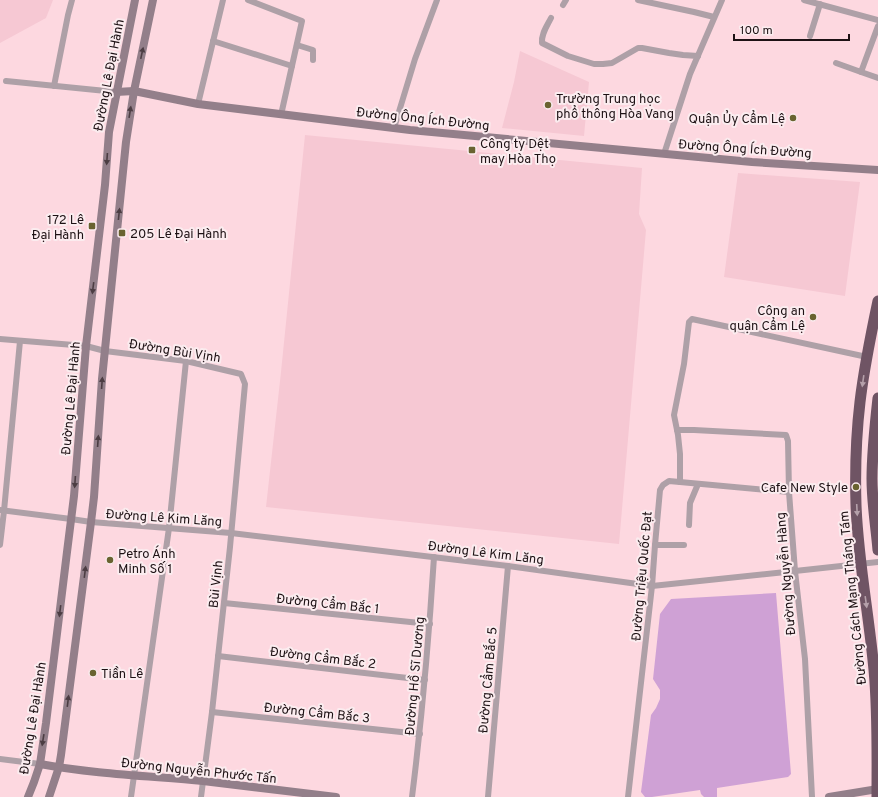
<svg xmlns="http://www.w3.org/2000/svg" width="878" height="797" font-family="Overpass,sans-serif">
<rect width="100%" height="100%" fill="#fdd8e0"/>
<g fill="#f6c8d3">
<polygon points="0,0 53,0 46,18 0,43"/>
<polygon points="520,51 589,82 584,136 502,128 514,82"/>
<polygon points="305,135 642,168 639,214 646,230 619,544 266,507 281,372"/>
<polygon points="738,173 860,182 845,296 724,277"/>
</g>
<polygon fill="#cfa1d5" points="776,593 791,774 788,777 717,788 717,797 704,797 701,794 700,790 652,797 645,797 641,792 651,715 656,708 660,699 660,690 653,679 660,614 671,599"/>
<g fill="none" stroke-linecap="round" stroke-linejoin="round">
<g stroke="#aea0a7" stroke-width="6">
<polyline points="248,0 302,21 281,115"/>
<polyline points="638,0 694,12 714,17"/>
<polyline points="804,0 878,20"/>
<polyline points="563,5 566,0"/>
<path d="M551,18C547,26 541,34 542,43L568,56L594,64H603L612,63L638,48H642L669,53L683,55L698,56"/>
<polyline points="810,36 820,4"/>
<polyline points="213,41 292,66"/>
<polyline points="297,45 313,50 313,60"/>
<polyline points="836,63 861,72 878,26"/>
<polyline points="861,72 878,78"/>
<polyline points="6,81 116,92"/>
<polyline points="54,86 68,15 72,0"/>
<polyline points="198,104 223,0"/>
<polyline points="394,128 415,59 437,0"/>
<polyline points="664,154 690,74 722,0"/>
<polyline points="0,339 86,346 105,351 186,361 241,374 245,384 230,547 212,712 201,797"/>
<polyline points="677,430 694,430 786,435 788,441 789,492 795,571 805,659 812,797"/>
<polyline points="680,482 680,454 678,435 674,415 684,364 689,322 692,319 867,357"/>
<polyline points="0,510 71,519 91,522 231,533 508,566 652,586 795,571 878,562"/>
<polyline points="689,525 690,503 698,484"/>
<polyline points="0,545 4,511 20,341"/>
<polyline points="655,545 684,545"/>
<polyline points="224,603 430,624"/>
<polyline points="218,656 425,680"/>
<polyline points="212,712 420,734"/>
<polyline points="0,759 40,764"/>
<polyline points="131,797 169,528 186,361"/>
<path d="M412,797C422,717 429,637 434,557"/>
<polyline points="488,797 508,566"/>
<polyline points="628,797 652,586 655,545 660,490 663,485 669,481 789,492"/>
</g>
<g stroke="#937f8a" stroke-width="8">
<polyline points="116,92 134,91 198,104 410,130 752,162 878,170"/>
<path d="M40,764C94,774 149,776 203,781C248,786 292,792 336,797"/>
<polyline points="28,797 34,782 40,764 46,723 67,552 74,496 86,346 105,185 109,132 135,0"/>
<polyline points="49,797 59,767 61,755 91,522 94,497 102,379 126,142 134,91 153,0"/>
<polyline points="829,797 878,789"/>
</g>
<g stroke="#6f5464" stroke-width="11">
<path d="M878,398C875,425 872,452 872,479C872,503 876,526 878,550"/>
<path d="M877,797C877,755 878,712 874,670C869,615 858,560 856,505C855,471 856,436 860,402C864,368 871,334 878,301"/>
</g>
</g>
<defs><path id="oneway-solid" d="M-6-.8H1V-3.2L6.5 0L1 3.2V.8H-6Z"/></defs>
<g fill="#4c3d43">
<use href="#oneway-solid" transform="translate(142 53) rotate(-78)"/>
<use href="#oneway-solid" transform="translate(130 112) rotate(-81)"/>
<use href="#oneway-solid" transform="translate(107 159) rotate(94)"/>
<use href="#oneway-solid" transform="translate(119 214) rotate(-84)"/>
<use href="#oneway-solid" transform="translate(93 288) rotate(97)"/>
<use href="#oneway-solid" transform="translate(102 383) rotate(-86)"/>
<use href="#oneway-solid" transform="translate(98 441) rotate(-86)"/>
<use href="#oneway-solid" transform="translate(75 482) rotate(94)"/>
<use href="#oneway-solid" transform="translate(85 572) rotate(-83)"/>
<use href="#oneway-solid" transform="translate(60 611) rotate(97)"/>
<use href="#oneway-solid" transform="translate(68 701) rotate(-83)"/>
<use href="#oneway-solid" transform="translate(43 740) rotate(99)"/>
</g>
<g fill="#b5a0aa">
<use href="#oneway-solid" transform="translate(863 381) rotate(98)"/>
<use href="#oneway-solid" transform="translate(857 510) rotate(87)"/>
<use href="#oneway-solid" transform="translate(866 602) rotate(82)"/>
</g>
<g fill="#696330" stroke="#fbecef" stroke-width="1.5">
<circle cx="548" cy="105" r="4"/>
<circle cx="793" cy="118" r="4"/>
<rect x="468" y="146" width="8" height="8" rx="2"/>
<rect x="88" y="222" width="8" height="8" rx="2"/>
<rect x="118" y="229" width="8" height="8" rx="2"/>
<circle cx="813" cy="317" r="4"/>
<circle cx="856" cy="487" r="4"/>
<circle cx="110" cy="560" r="4"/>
<circle cx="93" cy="673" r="4"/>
</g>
<g text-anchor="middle" stroke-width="4" stroke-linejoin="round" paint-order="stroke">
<g font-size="13" fill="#1d1114" stroke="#fbecef">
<text transform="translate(108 75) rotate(-79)" y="5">Đường Lê Đại Hành</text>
<text transform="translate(423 118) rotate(6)" y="5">Đường Ông Ích Đường</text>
<text transform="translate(745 148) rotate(4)" y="5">Đường Ông Ích Đường</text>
<text transform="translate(175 350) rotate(9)" y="5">Đường Bùi Vịnh</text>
<text transform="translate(70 398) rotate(-85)" y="5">Đường Lê Đại Hành</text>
<text transform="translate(164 517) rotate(4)" y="5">Đường Lê Kim Lăng</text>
<text transform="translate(486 552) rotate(7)" y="5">Đường Lê Kim Lăng</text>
<text transform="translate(785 574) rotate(-95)" y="5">Đường Nguyễn Hàng</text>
<text transform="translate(641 576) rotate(-85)" y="5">Đường Triệu Quốc Đạt</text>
<text transform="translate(215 584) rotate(-84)" y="5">Bùi Vịnh</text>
<text transform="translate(852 598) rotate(-96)" y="5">Đường Cách Mạng Tháng Tám</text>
<text transform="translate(328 603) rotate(6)" y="5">Đường Cẩm Bắc 1</text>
<text transform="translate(323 657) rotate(7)" y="5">Đường Cẩm Bắc 2</text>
<text transform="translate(414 676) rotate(-85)" y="5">Đường Hồ Sĩ Dương</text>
<text transform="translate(487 680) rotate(-85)" y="5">Đường Cẩm Bắc 5</text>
<text transform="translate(317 712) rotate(6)" y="5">Đường Cẩm Bắc 3</text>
<text transform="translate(32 718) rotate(-81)" y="5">Đường Lê Đại Hành</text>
<text transform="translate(199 770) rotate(6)" y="5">Đường Nguyễn Phước Tấn</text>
</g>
<g font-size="13" fill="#1d1114" stroke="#fbecef" text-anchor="start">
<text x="556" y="103">Trường Trung học<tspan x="556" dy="15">phổ thông Hòa Vang</tspan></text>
<text x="785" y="123" text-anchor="end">Quận Ủy Cẩm Lệ</text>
<text x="480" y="148">Công ty Dệt<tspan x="480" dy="15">may Hòa Thọ</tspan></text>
<text x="84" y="224" text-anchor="end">172 Lê<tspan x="84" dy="15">Đại Hành</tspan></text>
<text x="130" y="238">205 Lê Đại Hành</text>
<text x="805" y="315" text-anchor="end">Công an<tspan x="805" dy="15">quận Cẩm Lệ</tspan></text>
<text x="848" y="492" text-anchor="end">Cafe New Style</text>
<text x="118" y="558">Petro Ánh<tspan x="118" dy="15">Minh Số 1</tspan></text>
<text x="101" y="678">Tiần Lê</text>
</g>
</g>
<path d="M734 34v6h115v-6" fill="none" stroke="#1d1114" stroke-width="2"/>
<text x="740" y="34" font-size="12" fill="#1d1114" stroke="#fbecef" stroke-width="3" paint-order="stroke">100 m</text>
</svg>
